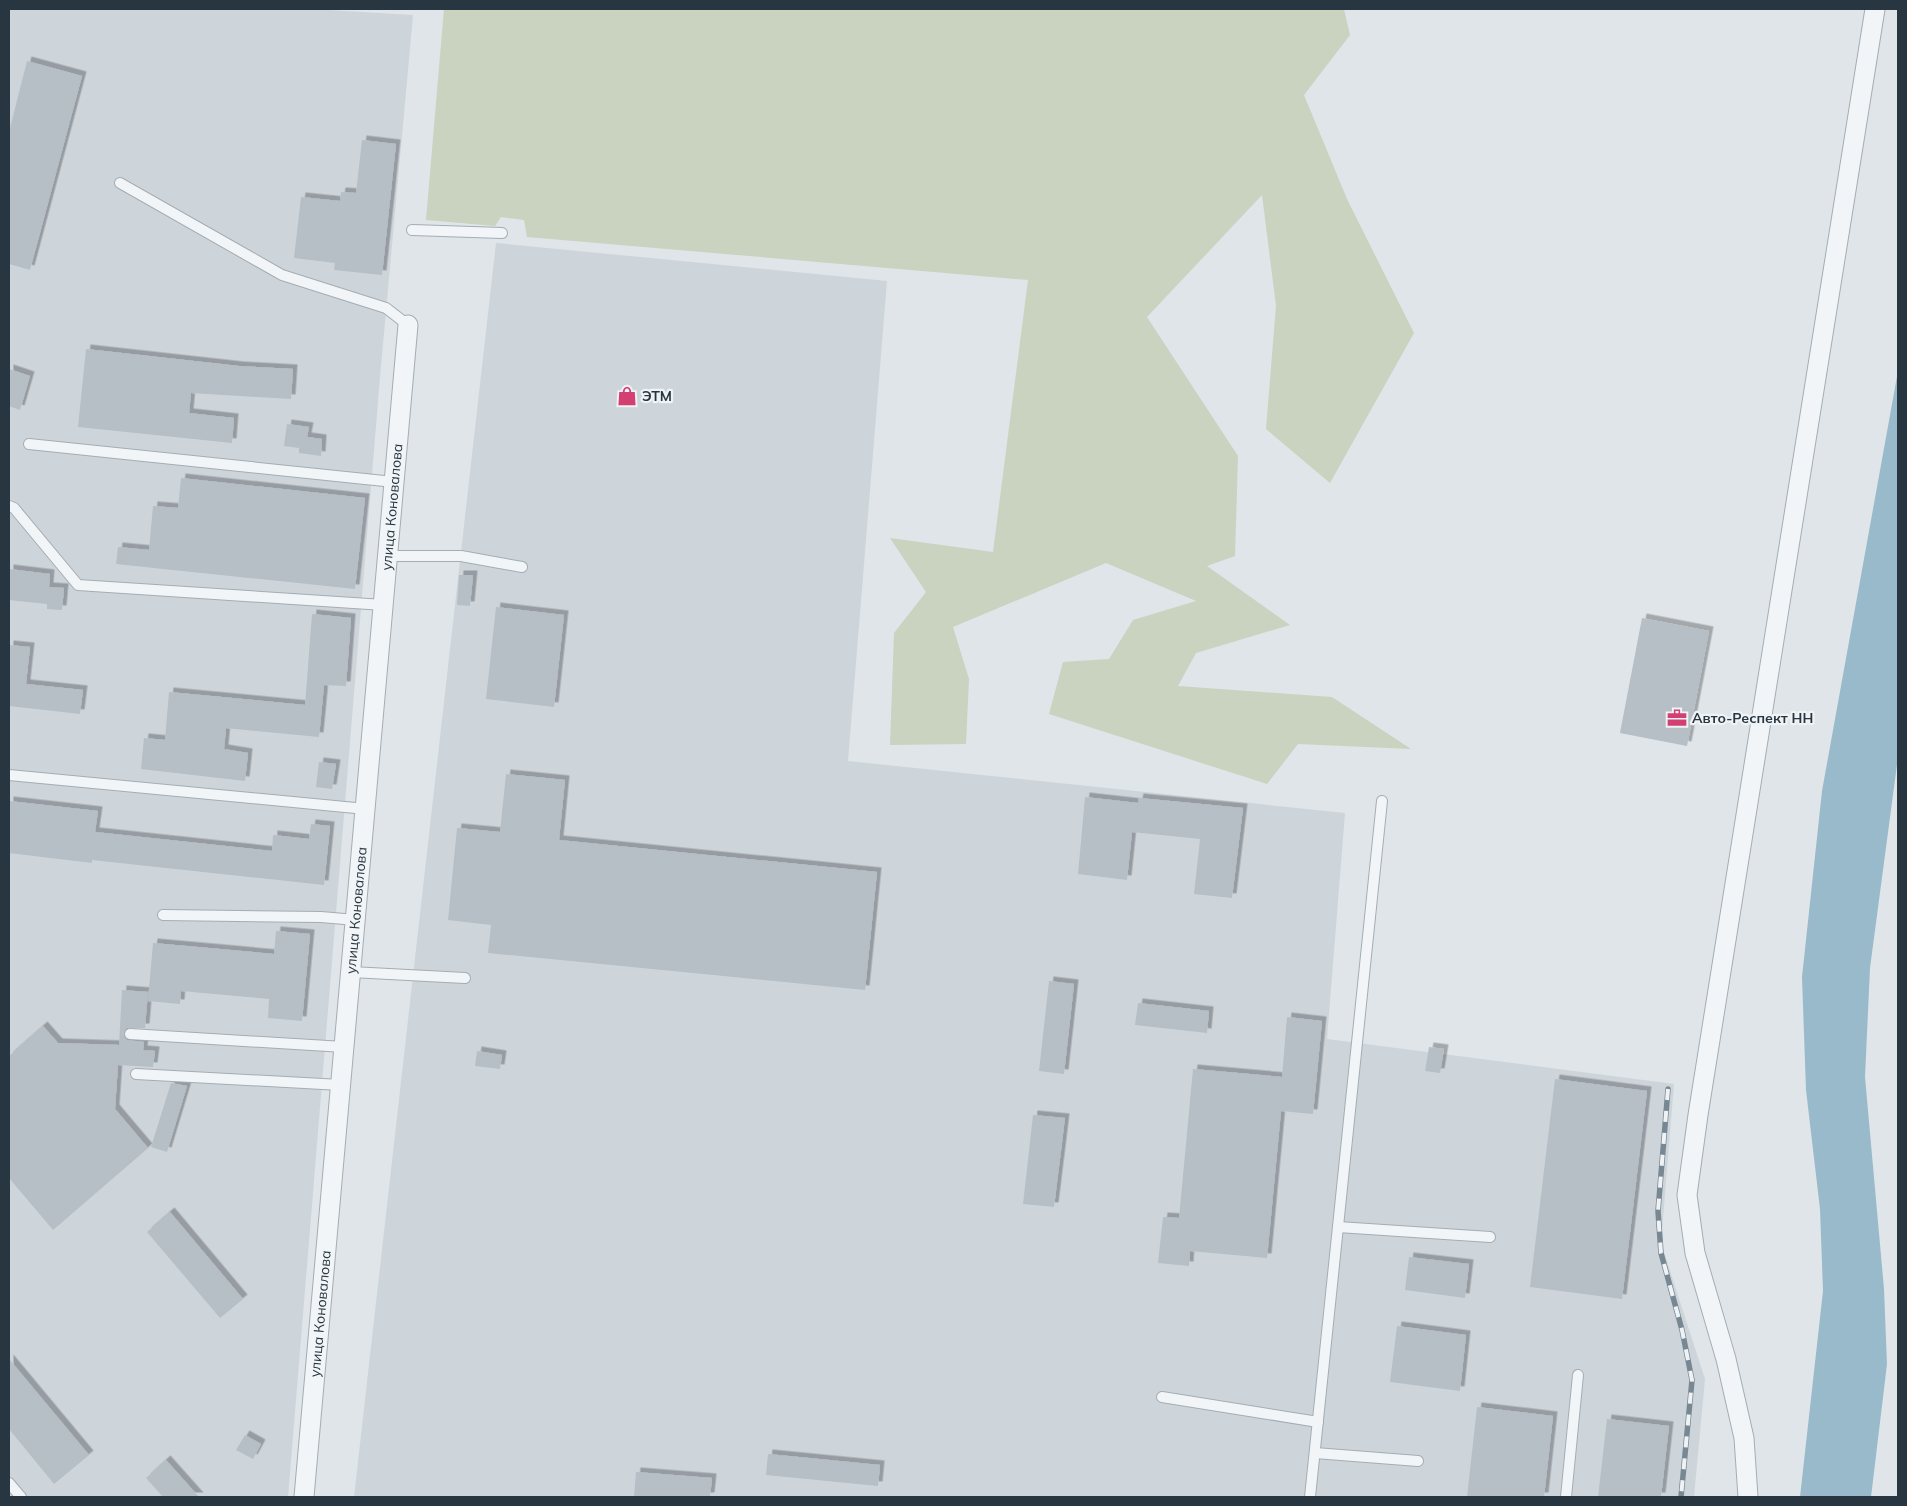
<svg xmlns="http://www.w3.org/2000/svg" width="1907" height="1506" font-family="Mulish,sans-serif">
<defs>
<filter id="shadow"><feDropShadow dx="4.5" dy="-4.5" stdDeviation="0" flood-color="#0004"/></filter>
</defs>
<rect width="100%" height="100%" fill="#dfe5e9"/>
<g fill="#cdd5db">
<polygon points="9,9 312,9 413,15 380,377 288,1497 9,1497"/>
<polygon points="496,243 887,281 848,761 1345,813 1327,1039 1674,1084 1661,1243 1705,1379 1694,1497 354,1497"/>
</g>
<polygon fill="#c9d3c0" points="444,9 1344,9 1350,35 1304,95 1347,199 1414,333 1330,483 1266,429 1276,306 1262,195 1147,317 1238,456 1235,556 1207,566 1290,625 1196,653 1178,686 1332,697 1411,749 1298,744 1267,784 1049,714 1063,662 1109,659 1133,620 1196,601 1106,563 953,627 969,679 966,744 890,745 894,633 926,592 890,538 993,552 1028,280 527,237 524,220 501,217 495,226 426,220"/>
<polygon fill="#99baca" points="1898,371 1898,757 1870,968 1865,1077 1884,1289 1887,1364 1871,1497 1800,1497 1823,1291 1820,1209 1806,1090 1802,977 1822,791"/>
<g fill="#b6bfc6" filter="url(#shadow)">
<polygon points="27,61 82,76 30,270 9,264 9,132"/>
<polygon points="362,140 396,144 382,275 334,270 335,263 294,258 301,197 340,201 341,192 356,193"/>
<polygon points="86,349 239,366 293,369 291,399 191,393 189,413 234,418 232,443 78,427"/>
<polygon points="9,369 30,376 20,410 9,406"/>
<polygon points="287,424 309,427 307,437 322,439 321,456 299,453 299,448 284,446"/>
<polygon points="181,478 365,498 355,589 116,564 118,547 149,550 153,506 178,508"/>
<polygon points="9,569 50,574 49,587 64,588 62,610 47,609 47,604 9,600"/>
<polygon points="459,575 473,575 470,606 457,605"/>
<polygon points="496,607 564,615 554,707 486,699"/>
<polygon points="312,614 351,618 346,686 324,685 319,737 226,728 224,749 248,753 245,781 141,769 144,738 165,740 169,692 305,705"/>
<polygon points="1642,618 1709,631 1687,746 1620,733"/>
<polygon points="9,645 30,647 26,684 83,690 80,714 9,706"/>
<polygon points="319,762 336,764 332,789 316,787"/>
<polygon points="506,774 565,780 559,840 877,872 865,990 488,953 491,925 448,920 457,828 500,832"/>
<polygon points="1085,797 1138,803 1139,798 1243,808 1232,898 1194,894 1200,839 1132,832 1127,880 1078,874"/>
<polygon points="9,801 98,811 95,832 272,851 273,835 309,839 311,824 330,826 324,885 92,860 92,863 9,853"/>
<polygon points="276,931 310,934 302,1021 268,1018 269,999 181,991 180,1004 148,1001 153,943 274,954"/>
<polygon points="1049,981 1074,984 1064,1074 1039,1071"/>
<polygon points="122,990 148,992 145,1028 127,1028 123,1034 127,1040 144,1042 143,1050 155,1051 153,1067 118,1065 115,1109 148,1148 53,1230 9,1178 9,1056 43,1026 58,1043 119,1045"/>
<polygon points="1138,1003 1209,1011 1207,1033 1135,1025"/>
<polygon points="1287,1017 1322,1021 1313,1114 1281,1111 1267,1258 1190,1251 1189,1266 1158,1263 1163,1217 1179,1218 1193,1069 1282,1077"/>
<polygon points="1429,1047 1444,1049 1440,1073 1425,1071"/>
<polygon points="477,1051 502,1055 500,1069 475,1066"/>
<polygon points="1555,1079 1647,1091 1622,1299 1530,1287"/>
<polygon points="171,1083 187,1086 167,1152 151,1147"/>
<polygon points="1033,1115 1065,1118 1054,1207 1023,1204"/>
<polygon points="170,1212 243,1299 220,1318 147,1232"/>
<polygon points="1409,1257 1469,1264 1465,1298 1405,1290"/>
<polygon points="1397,1326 1466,1335 1460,1391 1390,1382"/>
<polygon points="9,1359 89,1455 54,1484 9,1429"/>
<polygon points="1477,1407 1553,1416 1544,1497 1467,1497"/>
<polygon points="1607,1419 1669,1426 1661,1497 1598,1497"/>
<polygon points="245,1435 261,1444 253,1459 236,1450"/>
<polygon points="768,1454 880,1465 878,1486 766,1475"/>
<polygon points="166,1460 199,1497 163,1497 146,1478"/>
<polygon points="636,1472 712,1478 710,1497 634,1497"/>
</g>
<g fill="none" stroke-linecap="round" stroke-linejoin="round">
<defs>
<g id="lane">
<polyline points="120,183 282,275 386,308 408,325"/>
<polyline points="412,230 502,233"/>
<polyline points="29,444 394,482"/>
<polyline points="9,506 14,508 78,585 384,605"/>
<polyline points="388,556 461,556 522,567"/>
<polyline points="9,775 366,809"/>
<polyline points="163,915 321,917 356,920"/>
<polyline points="351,972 465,978"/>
<polyline points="130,1034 344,1047"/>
<polyline points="136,1074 341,1085"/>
<polyline points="1338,1227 1490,1237"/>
<polyline points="1162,1397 1318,1422"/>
<polyline points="1315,1453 1418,1461"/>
<polyline points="9,1483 21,1497"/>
<polyline points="1310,1497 1382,801"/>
<polyline points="1566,1497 1578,1375"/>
</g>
<g id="street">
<path id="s1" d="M304,1497L408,325"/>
<polyline points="1748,1497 1744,1438 1726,1359 1695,1253 1687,1195 1698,1115 1875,9"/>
</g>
</defs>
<use href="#lane" stroke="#a4adb3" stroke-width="12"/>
<use href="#street" stroke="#a4adb3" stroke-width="21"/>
<use href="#lane" stroke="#f2f5f7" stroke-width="10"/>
<use href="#street" stroke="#f2f5f7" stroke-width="19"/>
<defs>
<polyline id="rail" points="1668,1089 1658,1211 1661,1253 1682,1330 1692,1380 1681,1497"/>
</defs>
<use href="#rail" stroke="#788893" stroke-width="5.5"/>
<use href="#rail" stroke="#eff3f6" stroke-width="4" stroke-dasharray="11" stroke-linecap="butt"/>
</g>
<defs>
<symbol id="shop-bare" viewBox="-9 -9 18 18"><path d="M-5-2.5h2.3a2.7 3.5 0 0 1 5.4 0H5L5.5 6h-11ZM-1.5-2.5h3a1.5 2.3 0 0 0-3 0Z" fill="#d24072" stroke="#eff3f6" stroke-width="2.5" paint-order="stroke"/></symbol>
<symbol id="office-bare" viewBox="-9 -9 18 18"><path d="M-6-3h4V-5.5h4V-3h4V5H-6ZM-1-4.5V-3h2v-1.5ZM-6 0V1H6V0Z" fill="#d24072" stroke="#eff3f6" stroke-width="2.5" paint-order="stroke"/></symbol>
</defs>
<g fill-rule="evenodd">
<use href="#shop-bare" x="613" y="382" width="28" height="28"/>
<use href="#office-bare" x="1663" y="704" width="28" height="28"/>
</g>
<g text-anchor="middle" stroke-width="4.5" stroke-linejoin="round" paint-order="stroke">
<g font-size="14" font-weight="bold" fill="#273641" stroke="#eff3f6" text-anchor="start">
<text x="642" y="401">ЭТМ</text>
<text x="1692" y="723">Авто-Респект НН</text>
</g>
<g font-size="14" fill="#273641" stroke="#eff3f6">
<text dy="5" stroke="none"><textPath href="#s1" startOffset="994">улица Коновалова</textPath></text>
<text dy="5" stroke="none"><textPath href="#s1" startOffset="589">улица Коновалова</textPath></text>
<text dy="5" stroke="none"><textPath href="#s1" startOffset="184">улица Коновалова</textPath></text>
</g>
</g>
<rect width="1907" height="1506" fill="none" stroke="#273641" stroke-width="20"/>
</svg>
